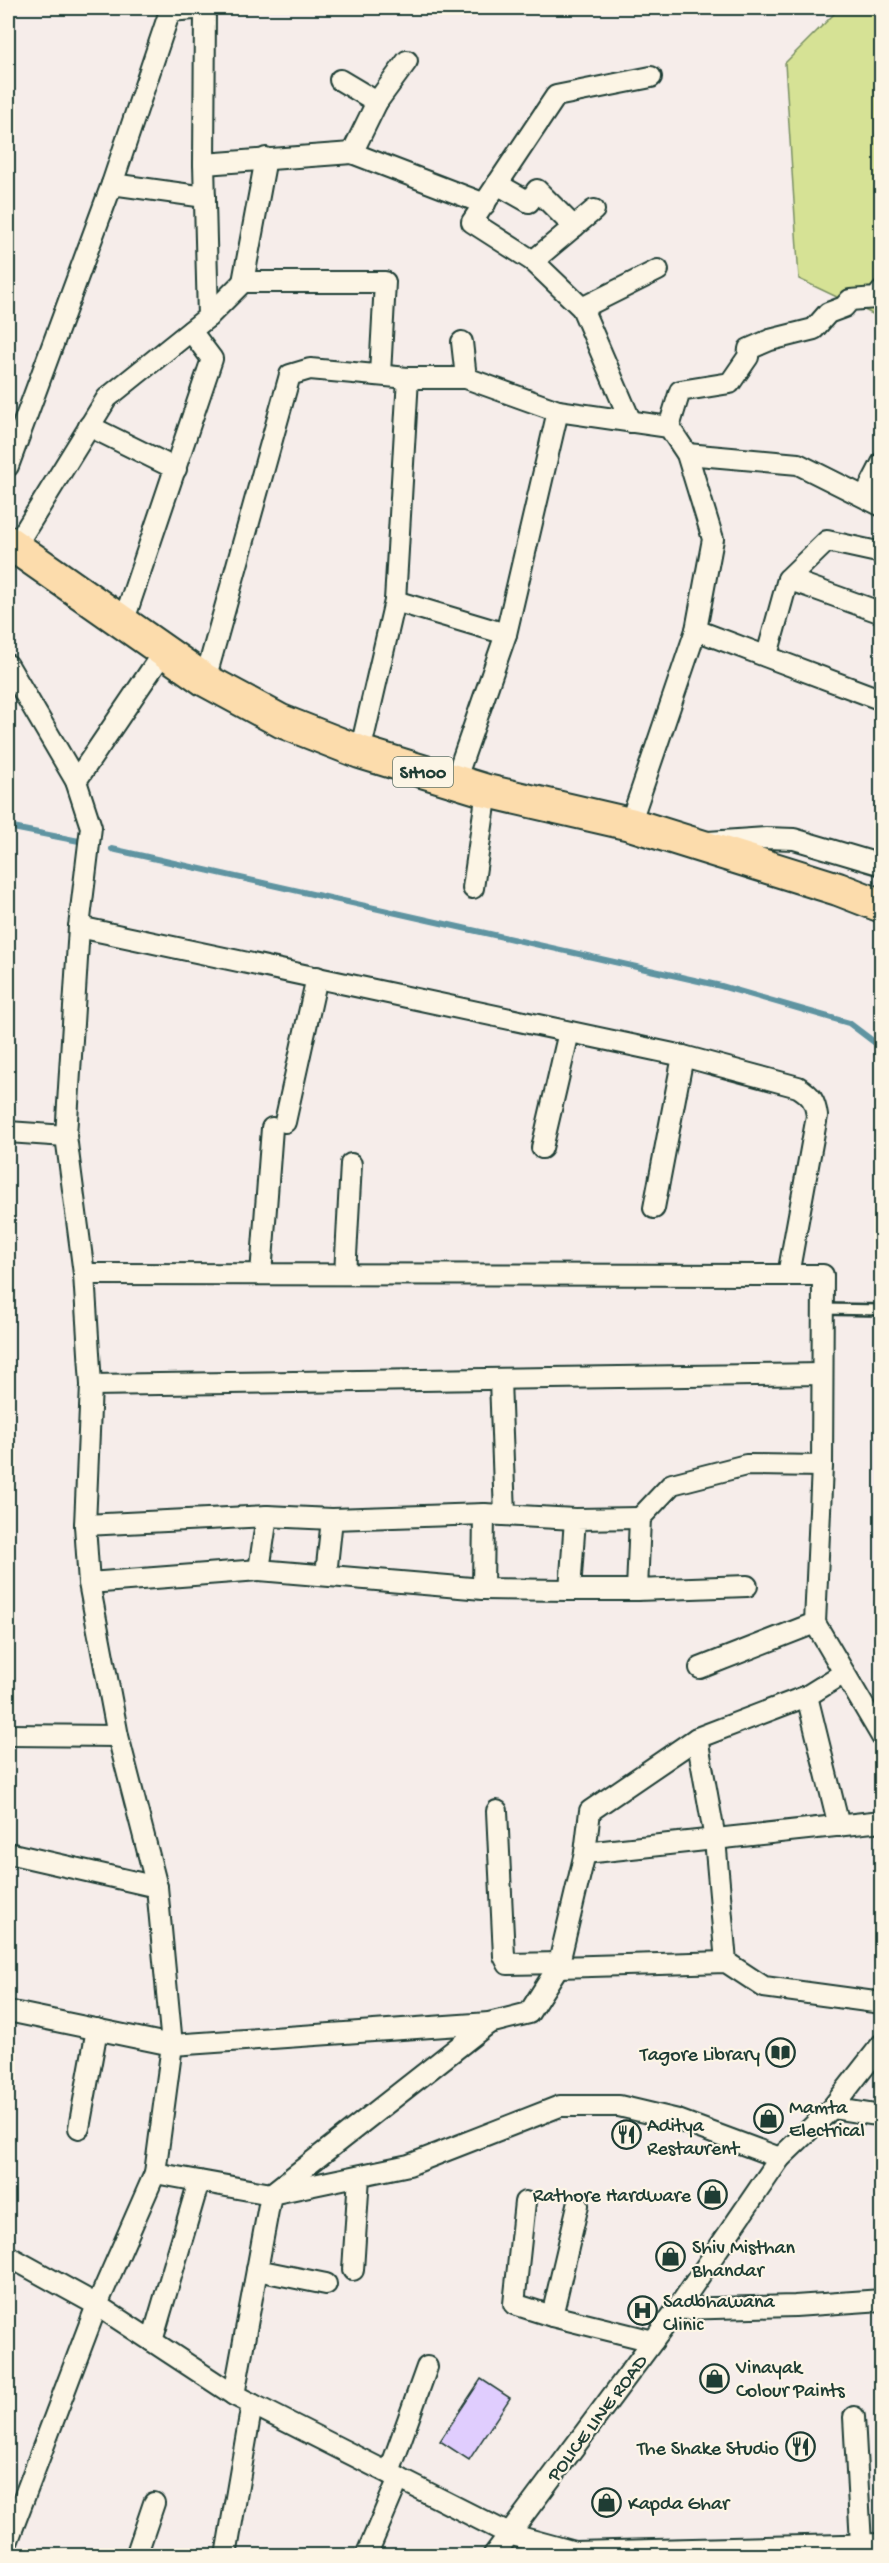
<svg xmlns="http://www.w3.org/2000/svg" width="889" height="2563" font-family="'Gochi Hand',sans-serif">
<rect width="100%" height="100%" fill="#f6edea"/>
<filter id="ink" filterUnits="userSpaceOnUse"><feTurbulence type="fractalNoise" baseFrequency=".0167" numOctaves="2"/><feDisplacementMap in="SourceGraphic" scale="12" xChannelSelector="R" yChannelSelector="G"/><feConvolveMatrix kernelMatrix="1 2 1 2 8 2 1 2 1" color-interpolation-filters="sRGB"/></filter>
<g filter="url(#ink)">
<polygon fill="#d6e295" stroke="#7a9064" stroke-width="1.5" points="840,8 881,8 881,318 799,279 785,63"/>
<g fill="none" stroke-linecap="round" stroke-linejoin="round">
<g stroke="#5e94a1" stroke-width="6">
<polyline points="8,827 79,841"/>
<polyline points="112,849 721,986 849,1023 882,1048"/>
</g>
</g>
<polygon fill="#e0cdfe" stroke="#1f3d34" stroke-width="1.5" points="481,2379 510,2398 469,2460 440,2441"/>
<g fill="none" stroke-linecap="round" stroke-linejoin="round">
<defs>
<polyline id="service" points="822,1309 882,1310"/>
<g id="minor">
<polyline points="205,8 204,164 208,317"/>
<polyline points="170,11 206,8"/>
<polyline points="407,61 377,102 352,153 485,204"/>
<polyline points="340,80 377,102"/>
<polyline points="204,164 352,153"/>
<polyline points="112,184 205,197"/>
<polyline points="497,184 529,202 537,190 574,227"/>
<polyline points="533,261 594,210"/>
<polyline points="243,282 266,158"/>
<polyline points="582,308 658,270"/>
<polyline points="462,342 466,378"/>
<polyline points="631,422 582,308 533,261 472,222 556,96 651,77"/>
<polyline points="89,426 176,469"/>
<polyline points="669,427 680,391 730,383 748,357 749,349 770,340 814,329 828,313 844,307 850,300 876,298 882,291"/>
<polyline points="687,454 798,464 882,506"/>
<polyline points="8,466 112,184 170,11 169,8"/>
<polyline points="865,496 882,463"/>
<polyline points="15,547 107,398 208,317 243,282 385,282 380,374"/>
<polyline points="788,579 882,613"/>
<polyline points="395,601 506,634"/>
<polyline points="123,623 212,359 191,331"/>
<polyline points="696,630 882,700"/>
<polyline points="767,655 788,579 827,541 882,553"/>
<polyline points="8,665 76,781 91,827 79,927 66,1136 84,1274 91,1385 85,1525 89,1583 118,1736 157,1887 172,2045 155,2173 97,2305 8,2540"/>
<polyline points="205,680 290,375 310,369 408,378 466,378 558,411 669,427 687,454 713,539 696,630 630,824"/>
<polyline points="360,752 395,601 408,378"/>
<polyline points="76,781 164,651"/>
<polyline points="455,781 506,634 558,411"/>
<polyline points="708,842 766,838 794,839 882,865"/>
<polyline points="473,888 487,791"/>
<polyline points="79,927 683,1056 654,1208"/>
<path d="M683,1056L798,1087C811,1095 815,1101 817,1116L788,1275"/>
<polyline points="285,1122 317,977"/>
<polyline points="8,1132 66,1136"/>
<polyline points="542,1148 569,1032"/>
<polyline points="84,1274 823,1275 822,1466 815,1623 882,1737"/>
<polyline points="261,1274 272,1128"/>
<polyline points="345,1274 351,1164"/>
<polyline points="500,1380 505,1515"/>
<polyline points="91,1385 822,1374"/>
<polyline points="332,1519 267,1516 259,1570 483,1589"/>
<polyline points="85,1525 267,1516"/>
<polyline points="326,1575 332,1519 484,1514"/>
<polyline points="89,1583 259,1570"/>
<polyline points="747,1586 637,1590 640,1518 672,1484 746,1465 822,1466"/>
<polyline points="570,1590 483,1589 484,1514 575,1519"/>
<polyline points="637,1590 570,1590 575,1519 640,1518"/>
<polyline points="700,1668 815,1623"/>
<polyline points="807,1696 839,1826"/>
<polyline points="8,1735 118,1736"/>
<polyline points="697,1738 715,1839 726,1962"/>
<polyline points="497,1811 504,1956 508,1964 560,1963"/>
<polyline points="8,1853 157,1887"/>
<polyline points="585,1853 882,1821"/>
<polyline points="558,1967 726,1962 764,1987 882,2003"/>
<polyline points="8,2011 172,2045 489,2023 529,2013 558,1967 585,1853 590,1811 697,1738 807,1696 844,1673"/>
<polyline points="832,2108 882,2116"/>
<polyline points="79,2128 97,2029"/>
<polyline points="155,2173 271,2194 409,2165 560,2106 619,2106 678,2120 780,2158"/>
<polyline points="525,2202 514,2304 552,2316 653,2341"/>
<polyline points="8,2256 97,2305 234,2395 509,2534 575,2552 882,2544"/>
<polyline points="257,2270 326,2284"/>
<polyline points="353,2270 359,2176"/>
<polyline points="677,2309 795,2306 882,2300"/>
<polyline points="552,2316 578,2205"/>
<polyline points="152,2341 199,2181"/>
<polyline points="234,2395 271,2194 489,2023"/>
<polyline points="854,2417 861,2544"/>
<polyline points="389,2473 427,2367"/>
<polyline points="136,2556 154,2503"/>
<polyline points="226,2556 252,2404"/>
<polyline points="366,2556 399,2478"/>
<polyline points="493,2556 677,2309 780,2158 832,2108 882,2044"/>
</g>
<polyline id="primary" points="8,542 205,680 281,721 360,752 487,791 630,824 838,889 882,906"/>
</defs>
<use href="#service" stroke="#1f3d34" stroke-width="14"/>
<use href="#minor" stroke="#1f3d34" stroke-width="24"/>
<use href="#primary" stroke="#1f3d34" stroke-width="36"/>
<use href="#service" stroke="#fcf5e5" stroke-width="9"/>
<use href="#minor" stroke="#fcf5e5" stroke-width="20"/>
<use href="#primary" stroke="#fcdcac" stroke-width="32"/>
</g>
</g>
<defs>
<symbol id="library-ring" viewBox="-11 -11 22 22"><circle r="9.5" fill="#fcf5e5" stroke="#1f3d34" stroke-width="1.5"/><path d="M-6-4Q-3-5.5-.7-3.5V5Q-3 3-6 4ZM6-4Q3-5.5 .7-3.5V5Q3 3 6 4Z" fill="#1f3d34"/></symbol>
<symbol id="shop-ring" viewBox="-11 -11 22 22"><circle r="9.5" fill="#fcf5e5" stroke="#1f3d34" stroke-width="1.5"/><path d="M-5-2.5h2.3a2.7 3.5 0 0 1 5.4 0H5L5.5 6h-11ZM-1.5-2.5h3a1.5 2.3 0 0 0-3 0Z" fill="#1f3d34"/></symbol>
<symbol id="restaurant-ring" viewBox="-11 -11 22 22"><circle r="9.5" fill="#fcf5e5" stroke="#1f3d34" stroke-width="1.5"/><path d="M-5-6h1v4h1v-4h1v4h1v-4h1v5L-1.5 .5V6h-2V.5L-5-1ZM5-6V6H3V1.5H1.5Q1.5-4 5-6Z" fill="#1f3d34"/></symbol>
<symbol id="hospital-ring" viewBox="-11 -11 22 22"><circle r="9.5" fill="#fcf5e5" stroke="#1f3d34" stroke-width="1.5"/><path d="M-5-5h3v3.5h4V-5h3V5h-3V1.5h-4V5h-3Z" fill="#1f3d34"/></symbol>
</defs>
<g fill-rule="evenodd">
<use href="#library-ring" x="764" y="2036" width="33" height="33"/>
<use href="#shop-ring" x="752" y="2102" width="33" height="33"/>
<use href="#restaurant-ring" x="610" y="2118" width="33" height="33"/>
<use href="#shop-ring" x="696" y="2178" width="33" height="33"/>
<use href="#shop-ring" x="654" y="2240" width="33" height="33"/>
<use href="#hospital-ring" x="626" y="2294" width="33" height="33"/>
<use href="#shop-ring" x="698" y="2362" width="33" height="33"/>
<use href="#restaurant-ring" x="784" y="2430" width="33" height="33"/>
<use href="#shop-ring" x="590" y="2486" width="33" height="33"/>
</g>
<g text-anchor="middle" stroke-width="4.5" stroke-linejoin="round" paint-order="stroke">
<rect fill="#fcf5e5" stroke="#617469" stroke-width="1.5" x="393" y="757" width="60" height="30" rx="4.5"/>
<g font-size="18" font-weight="bold" fill="#1f3d34">
<text x="423" y="778">SH100</text>
</g>
<g font-size="20" fill="#1f3d34" stroke="#fcf5e5" text-anchor="start">
<text x="760" y="2060" text-anchor="end">Tagore Library</text>
<text x="789" y="2113">Mamta<tspan x="789" dy="23">Electrical</tspan></text>
<text x="647" y="2131">Aditya<tspan x="647" dy="23">Restaurent</tspan></text>
<text x="691" y="2201" text-anchor="end">Rathore Hardware</text>
<text x="692" y="2253">Shiv Misthan<tspan x="692" dy="23">Bhandar</tspan></text>
<text x="663" y="2307">Sadbhawana<tspan x="663" dy="23">Clinic</tspan></text>
<text x="736" y="2373">Vinayak<tspan x="736" dy="23">Colour Paints</tspan></text>
<text x="779" y="2454" text-anchor="end">The Shake Studio</text>
<text x="628" y="2509">Kapda Ghar</text>
</g>
<g font-size="20" fill="#1f3d34" stroke="#fcf5e5">
<text transform="translate(596 2417) rotate(-53)" y="7">POLICE LINE ROAD</text>
</g>
</g>
<rect width="889" height="2563" fill="none" stroke="#fcf5e5" stroke-width="30"/>
<rect x="15" y="15" width="859" height="2533" fill="none" stroke="#1f3d34" stroke-width="2" filter="url(#ink)"/>
</svg>
